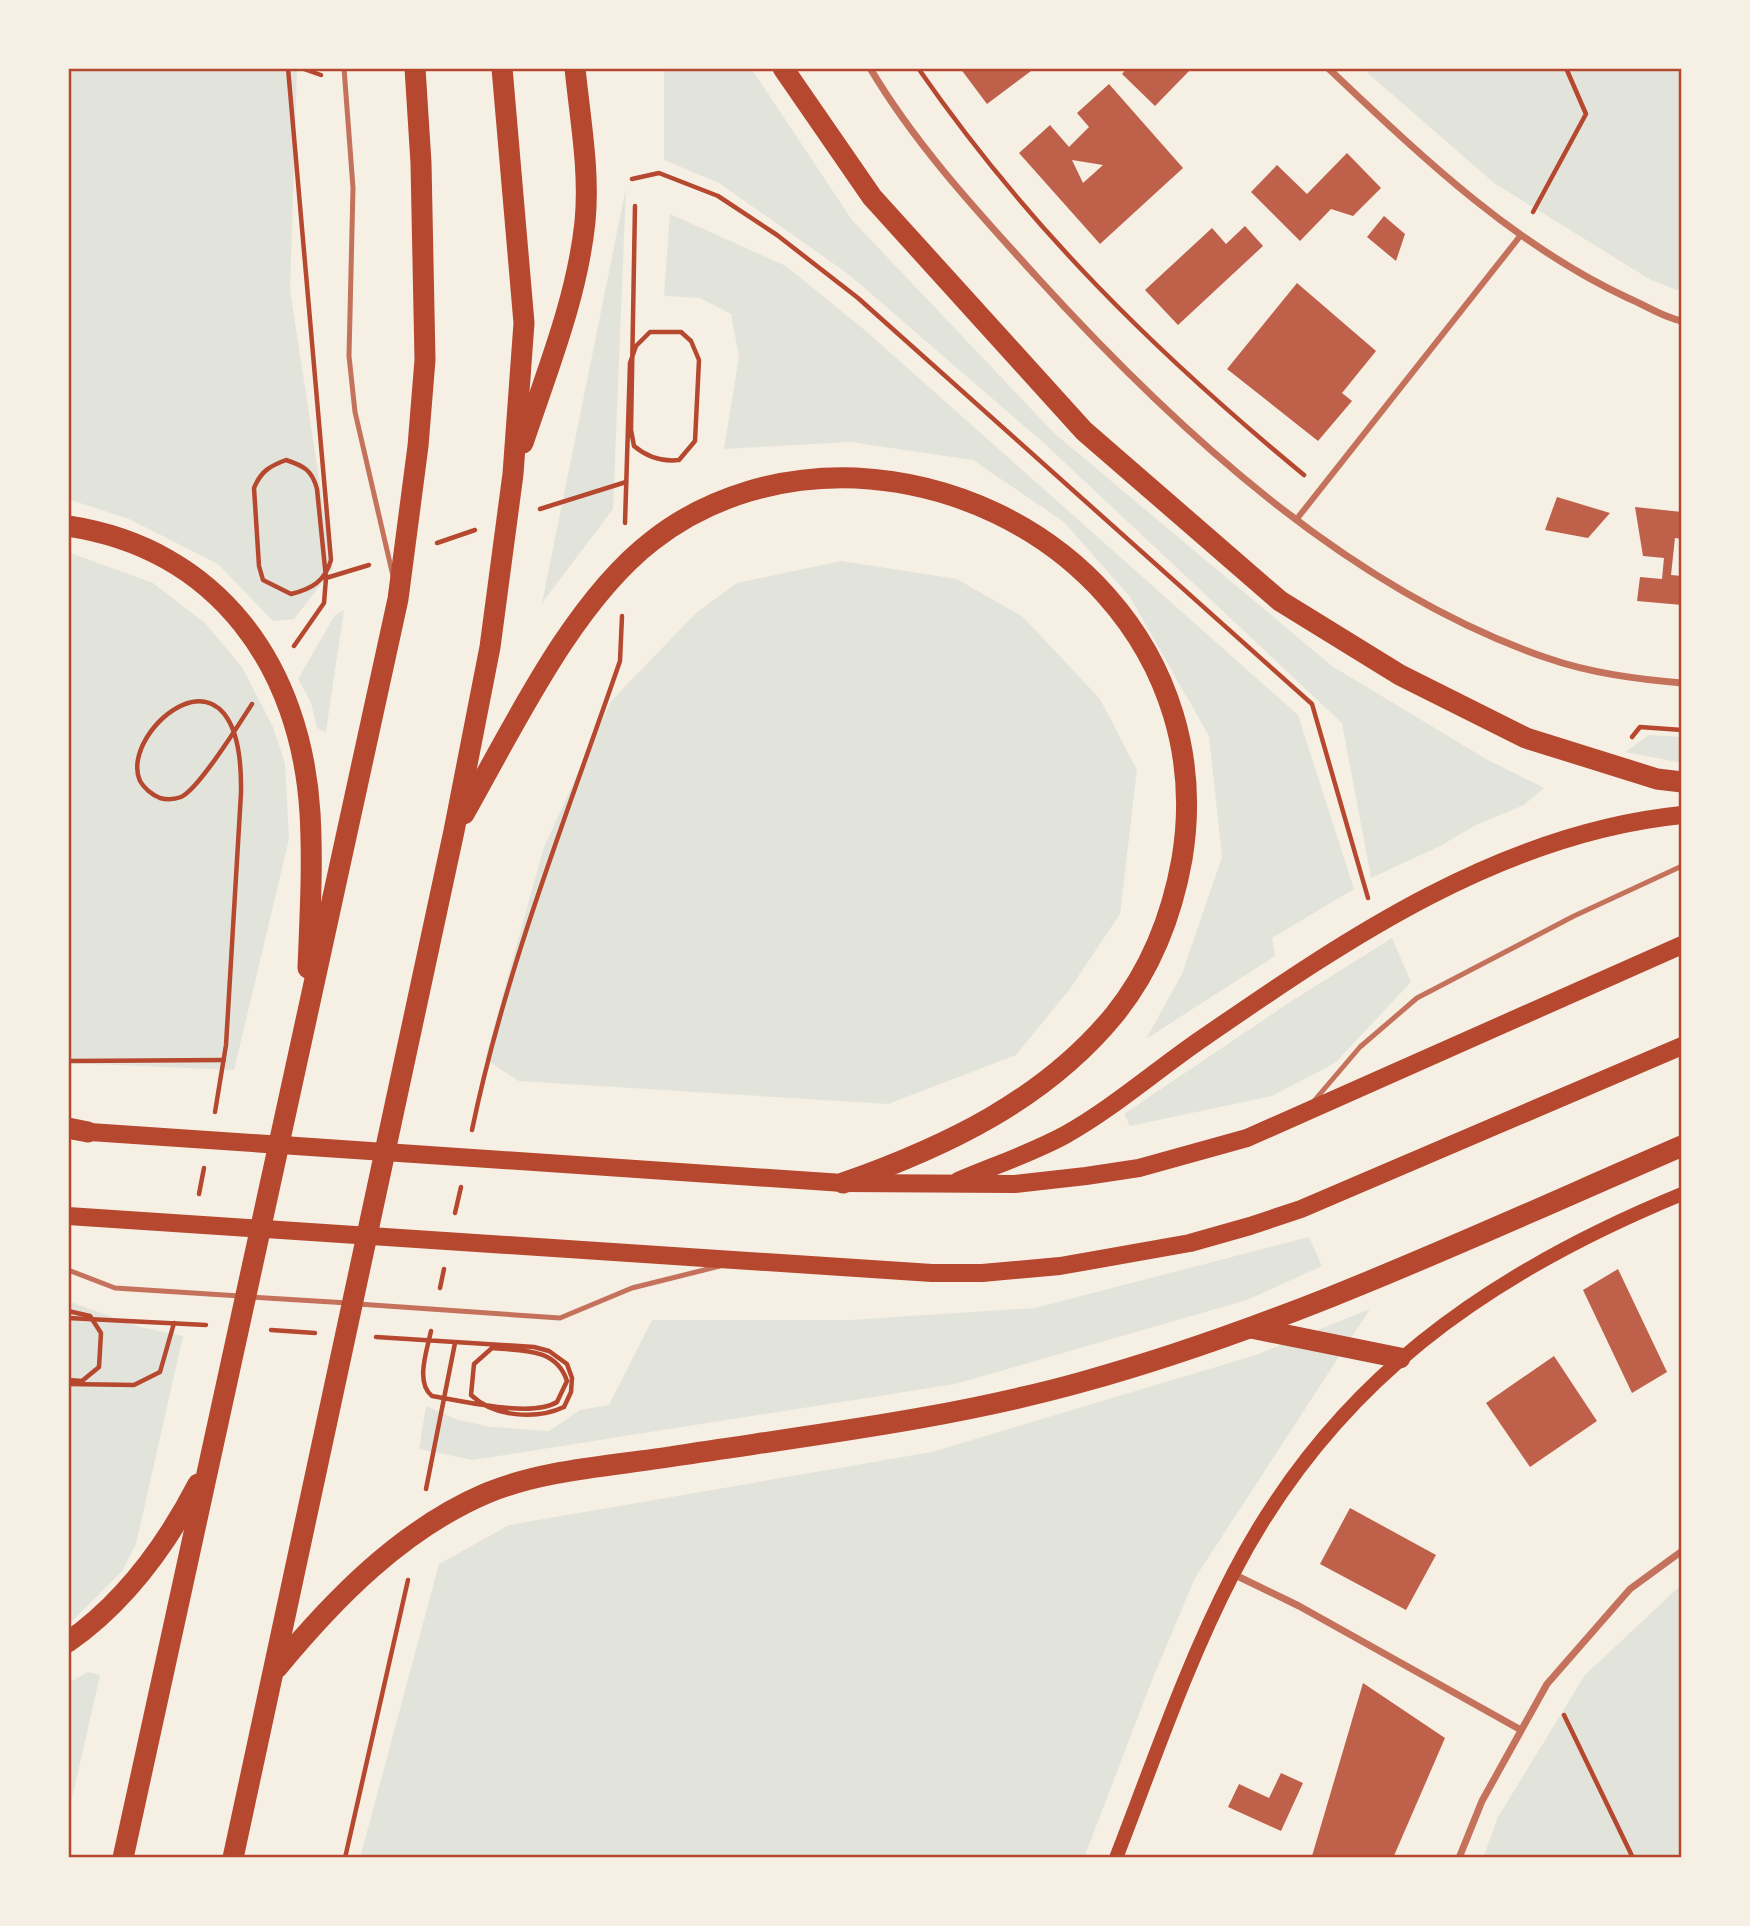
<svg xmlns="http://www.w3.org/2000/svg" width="1750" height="1926" font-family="Georgia,serif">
<rect width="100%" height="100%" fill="#f6efe4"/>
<g fill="#e2e4dc">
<polygon points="68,68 297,68 290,290 333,569 294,619 273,621 218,564 129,519 68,499"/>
<polygon points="664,68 751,68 852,220 1054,433 1332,666 1486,759 1544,788 1524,805 1476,825 1440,846 1371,878 1342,723 1046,445 847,273 719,183 664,160"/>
<polygon points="1362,68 1682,68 1682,292 1651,280 1494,183"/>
<polygon points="626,188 613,509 542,603"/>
<polygon points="670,214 786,266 867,332 1298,715 1354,889 1272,938 1275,956 1146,1039 1182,974 1222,857 1209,736 1130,597 1064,522 973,460 850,442 724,449 739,357 731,314 700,298 664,296"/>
<polygon points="68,552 153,583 205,623 242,667 273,727 285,763 289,839 234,1070 68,1063"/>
<polygon points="841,561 957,579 1023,617 1100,699 1137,770 1120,914 1069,990 1016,1055 888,1104 519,1081 485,1059 544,847 611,701 696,613 737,583"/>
<polygon points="344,610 326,731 326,732 317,728 311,703 298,679 335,615"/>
<polygon points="1649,735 1682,737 1682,763 1625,752"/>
<polygon points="1392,938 1411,982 1335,1063 1272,1096 1130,1126 1124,1114 1290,1002"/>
<polygon points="1309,1237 1322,1266 1247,1300 955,1384 473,1460 419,1449 426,1406 458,1420 491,1427 549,1431 580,1410 609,1405 652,1320 850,1320 1035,1308"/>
<polygon points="68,1301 140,1327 183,1336 136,1544 122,1571 68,1625"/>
<polygon points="1370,1309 1195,1578 1152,1680 1084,1858 360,1858 439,1564 509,1525 932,1452 1256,1355"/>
<polygon points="1682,1584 1682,1858 1483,1858 1498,1817 1585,1675"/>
<polygon points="88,1672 100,1675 68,1816 68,1683"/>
</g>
<g fill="#bf614a" fill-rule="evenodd">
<polygon points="960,68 1035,68 987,104"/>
<polygon points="1127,68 1192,68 1155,106 1122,74"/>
<path d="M1109,84L1183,168L1100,244L1019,153L1050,125L1069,147L1089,127L1077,113ZM1072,160L1103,165L1083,183Z"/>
<polygon points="1347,153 1381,188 1353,216 1331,209 1300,241 1251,192 1277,165 1307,194"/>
<polygon points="1384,216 1405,234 1396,261 1367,237"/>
<polygon points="1245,226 1263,246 1178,325 1145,290 1212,228 1226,244"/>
<polygon points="1297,283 1376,351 1342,393 1352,401 1318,441 1227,369"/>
<polygon points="1557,497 1610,513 1588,538 1545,530"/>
<polygon points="1635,507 1682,512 1682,539 1675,538 1671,575 1682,576 1682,605 1637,601 1640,577 1662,579 1664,558 1643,556"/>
<polygon points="1618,1269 1667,1372 1632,1393 1583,1290"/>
<polygon points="1554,1356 1597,1421 1530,1467 1486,1403"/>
<polygon points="1350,1508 1436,1555 1406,1610 1320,1564"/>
<polygon points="1363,1683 1445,1738 1393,1858 1318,1858 1312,1856"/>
<polygon points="1281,1773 1303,1783 1281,1831 1228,1807 1239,1784 1269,1798"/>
</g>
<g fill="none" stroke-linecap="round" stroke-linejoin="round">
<g stroke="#b5482f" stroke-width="4.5">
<path d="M288,68L331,560C325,581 312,589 291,594L263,580L259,566L254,488C261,471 270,466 286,460C304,466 312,470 317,489L326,578L324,603L294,646"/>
<polyline points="301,68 321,75"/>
<path d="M918,68C1029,228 1154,351 1304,475"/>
<polyline points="632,179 659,173 718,196 777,235 858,298 1312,704 1368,898"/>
<polyline points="1533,212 1586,114 1566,68"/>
<polyline points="540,509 626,482"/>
<path d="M625,523L630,363L636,346L650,332H681L691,341L699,360L695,441L679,460C661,462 647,457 634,446L631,430L635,206"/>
<polyline points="437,543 475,530"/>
<polyline points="326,578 369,565"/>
<polyline points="1632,737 1640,727 1682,730"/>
<polyline points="70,1061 224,1060"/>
<path d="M215,1112L226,1045L241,793C244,624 117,731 140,781C144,788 152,795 160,798C167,800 173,800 181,797C199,789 239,724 252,704"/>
<path d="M472,1130C505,970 567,815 620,661L622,616"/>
<polyline points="199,1194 204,1168"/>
<polyline points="455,1213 461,1187"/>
<polyline points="440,1288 444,1269"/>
<polyline points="68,1311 90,1316 101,1333 99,1367 82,1381 68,1380"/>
<polyline points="68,1318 206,1325"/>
<polyline points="271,1330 315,1333"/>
<path d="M376,1337L534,1347L549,1351L567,1364L572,1378L571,1392L564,1407C536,1420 494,1417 471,1395L474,1364L492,1348C521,1351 556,1347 567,1381L557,1402C532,1418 463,1401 432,1396C415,1383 427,1350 431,1331"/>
<polyline points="68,1384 134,1385 160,1372 174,1323"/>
<polyline points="426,1489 455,1343"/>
<polyline points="1564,1715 1633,1858"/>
<polyline points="345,1858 408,1580"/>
</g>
<g stroke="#c5725c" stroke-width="5">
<polyline points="344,68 353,188 349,356 355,412 393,576"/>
<polyline points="1314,1101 1360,1047 1417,998 1574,916 1682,866"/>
<polyline points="68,1270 115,1288 240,1296"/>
<polyline points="250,1297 348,1303"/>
<polyline points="358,1304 560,1318 632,1288 720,1266"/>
</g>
<polyline stroke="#c5725c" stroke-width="6" points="1296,520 1521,235"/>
<g stroke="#c5725c" stroke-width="7">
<path d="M870,68C915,144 976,210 1035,275C1174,428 1348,590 1547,658C1590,673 1636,679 1682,683"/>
<path d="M1328,68C1420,155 1512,244 1628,298C1645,305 1664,318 1682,321"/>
<polyline points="1233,1574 1299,1606 1521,1730"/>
<polyline points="1459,1858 1482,1801 1547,1684 1630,1589 1682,1551"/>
</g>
<path stroke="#b5482f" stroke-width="14" d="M1116,1858C1153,1763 1186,1665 1233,1574C1332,1382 1487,1274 1682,1194"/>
<g stroke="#b5482f" stroke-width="18">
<polyline points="75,1131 843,1183 1015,1184 1086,1176 1139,1168 1247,1138 1682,945"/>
<path d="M958,1181C993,1166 1032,1153 1065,1135C1112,1109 1159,1068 1203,1038C1348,938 1502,833 1682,815"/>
<polyline points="68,1216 932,1273 982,1273 1060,1266 1190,1243 1250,1226 1301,1209 1682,1046"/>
</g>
<g stroke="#b5482f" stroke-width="21">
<polyline points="783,68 872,197 1084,431 1280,601 1400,675 1526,738 1657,779 1682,782"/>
<path d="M523,443C547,371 577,298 585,222C590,171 580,119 575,68"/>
<path d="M68,526C219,549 301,667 310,813C313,865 310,916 308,968"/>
<path d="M464,814C514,726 572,603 652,541C709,496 783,475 856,478C1055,488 1216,655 1182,859C1172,915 1151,969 1115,1014C1045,1100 945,1147 843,1183"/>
<polyline points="68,1128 88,1132"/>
<polyline points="1251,1328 1400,1358"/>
<path d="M68,1642C125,1602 166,1546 198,1484"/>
<path d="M277,1668C334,1599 402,1529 487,1493C545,1469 614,1466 675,1456C811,1435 949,1419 1082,1382C1289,1325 1485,1231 1682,1146"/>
<polyline points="123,1858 398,599 418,446 425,360 421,163 415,68"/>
<polyline points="233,1858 454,831 490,647 513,474 524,323 502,68"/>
</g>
</g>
<rect width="1750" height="1926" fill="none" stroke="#f6efe4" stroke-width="140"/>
<rect x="70" y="70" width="1610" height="1786" fill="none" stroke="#b5482f" stroke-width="2.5"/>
</svg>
